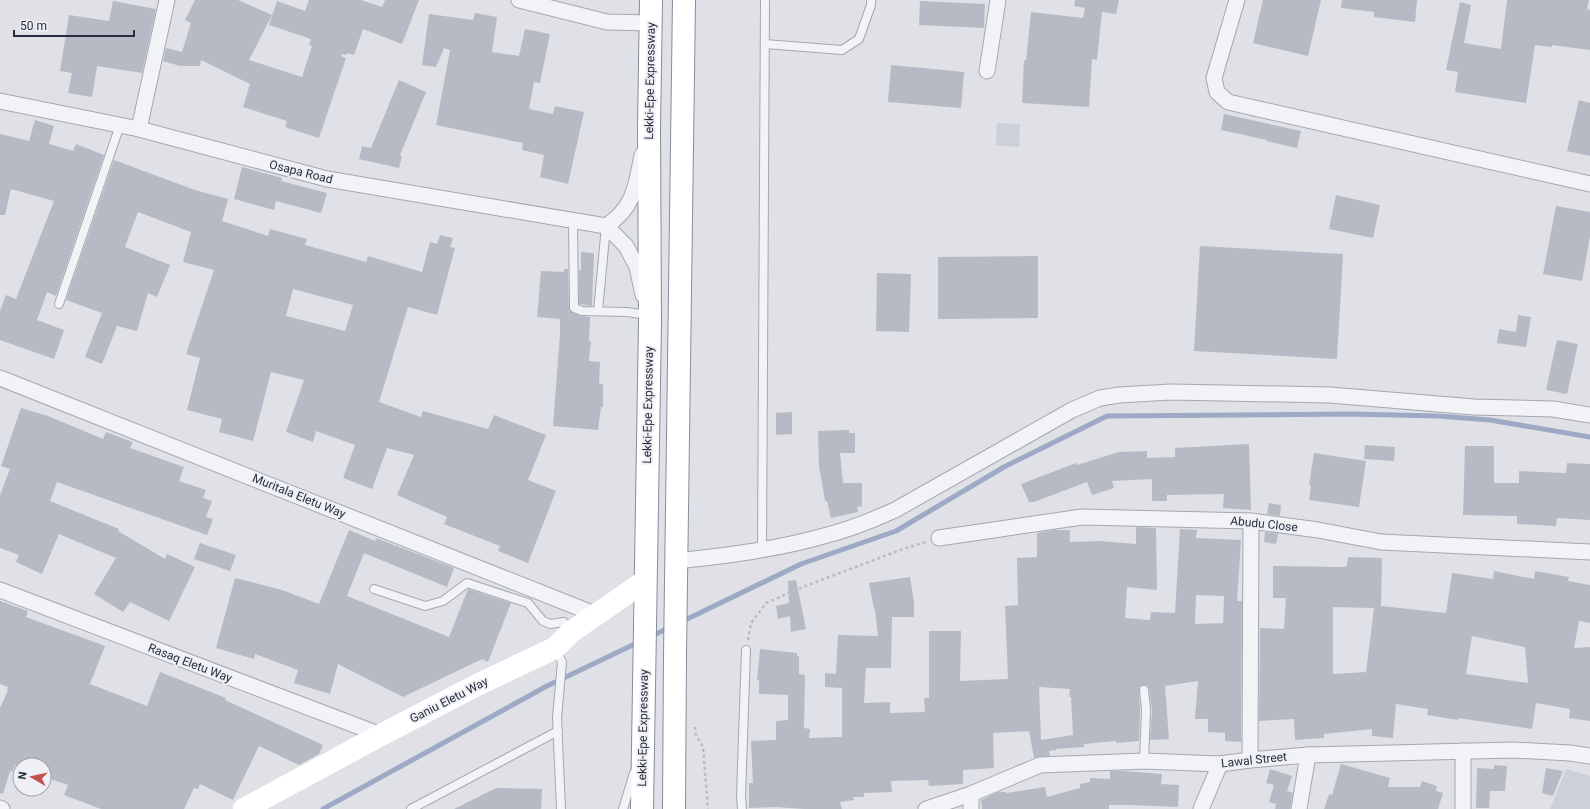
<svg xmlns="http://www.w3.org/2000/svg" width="1590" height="809" font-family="Roboto,sans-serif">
<rect width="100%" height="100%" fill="#dfe1e7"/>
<g fill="#ced0d9">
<polygon points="997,123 1020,124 1019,147 996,145"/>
<polygon points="1566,769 1590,776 1590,809 1550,809"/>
</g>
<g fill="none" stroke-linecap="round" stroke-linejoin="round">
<g stroke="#9da9c5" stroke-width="5">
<polyline points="681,622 801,564 896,531 1004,467 1107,416 1350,414 1438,416 1490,420 1590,437"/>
<polyline points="650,637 670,627"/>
<polyline points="323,809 547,686 639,642"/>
</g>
</g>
<g fill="#b7bac4" fill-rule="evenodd">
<polygon points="195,0 238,0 272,15 249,60 302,77 312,46 309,45 311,39 269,25 277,1 305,11 309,0 361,0 382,7 385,0 419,0 402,44 363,29 354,55 347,53 347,55 342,54 341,56 346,58 319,138 285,127 287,121 243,107 250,84 201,60 200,66 180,66 163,61 166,48 182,52 191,23 185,20"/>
<polygon points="1075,0 1119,0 1116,14 1102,12 1097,60 1092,59 1089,107 1022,103 1024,60 1026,61 1031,12 1083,18 1085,8 1074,6"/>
<polygon points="1263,0 1321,0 1308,56 1253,43"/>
<polygon points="1342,0 1417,0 1415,22 1374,17 1374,12 1341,8"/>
<polygon points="1507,0 1589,0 1587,9 1590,10 1590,50 1552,45 1552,47 1535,45 1526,103 1455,92 1458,72 1446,70 1460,2 1471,5 1464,43 1501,49"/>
<polygon points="113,1 156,9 142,73 97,66 92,97 68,93 72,73 60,71 69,15 109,21"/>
<polygon points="920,1 985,4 984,28 919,25"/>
<polygon points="475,13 497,17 492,52 519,56 525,29 550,34 540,83 534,82 529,109 553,114 555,106 584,112 568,184 540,177 544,155 522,150 523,143 436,125 450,50 444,48 436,67 422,65 429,14 473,20"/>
<polygon points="891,65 964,72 961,108 888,102"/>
<polygon points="399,80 426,92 400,155 402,156 399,168 359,159 362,146 371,148"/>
<polygon points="1579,100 1590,103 1590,156 1567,151"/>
<polygon points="1224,114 1301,131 1297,148 1266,141 1267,140 1221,130"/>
<polygon points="35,120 54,126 49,144 73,151 76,144 104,155 56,296 47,292 37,320 64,330 54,359 0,340 0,311 6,295 16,299 54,201 11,189 5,215 0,215 0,134 29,141"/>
<path d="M114,160L195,190L228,199L222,221L268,236L270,229L307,239L305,245L366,262L368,256L422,272L430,242L437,244L440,235L453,238L450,247L455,248L437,315L408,307L379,402L421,417L423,411L488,429L494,415L546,435L528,480L556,491L528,563L498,551L500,546L444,524L447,517L397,495L414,455L387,448L372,489L343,478L355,445L316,431L313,442L286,432L304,380L271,372L253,441L219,432L222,419L187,410L200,358L186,354L214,270L183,262L191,232L138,212L125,247L170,265L157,297L148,293L137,331L117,326L102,364L85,357L102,313L66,300ZM293,289L353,305L345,331L286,316Z"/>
<polygon points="242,167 282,178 281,181 327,193 321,213 276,201 274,210 234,199"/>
<polygon points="1336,195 1380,205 1373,238 1329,229"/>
<polygon points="1556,206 1590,212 1590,236 1582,281 1543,274"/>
<polygon points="1200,246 1343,254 1337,359 1194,351"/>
<polygon points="581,252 594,253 592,306 579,304 579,270 581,270"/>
<polygon points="1038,256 1038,318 938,319 938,257"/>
<polygon points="564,269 568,269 569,311 580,316 590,317 589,341 591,341 589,361 600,362 599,384 603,384 603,407 601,407 598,430 553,426 560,334 560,319 537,317 541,271 564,272"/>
<polygon points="877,273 911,274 909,332 876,331"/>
<polygon points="1518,315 1531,317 1526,347 1497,343 1499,329 1516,332"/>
<polygon points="1557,340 1578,344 1567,394 1546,390"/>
<polygon points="21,408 48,416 103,439 106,432 133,442 130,448 184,467 179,481 206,490 203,498 212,501 206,517 213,519 207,535 57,482 50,501 119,529 118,531 165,559 167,554 195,567 169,621 130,602 123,612 94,594 116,558 59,534 42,574 16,562 19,555 0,548 0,495 10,469 1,466"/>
<polygon points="792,412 792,434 776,435 776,413"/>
<polygon points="849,430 849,433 855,433 855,453 840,453 843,483 862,483 862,506 857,507 858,512 831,518 827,501 825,501 819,466 818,431"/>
<polygon points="1249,444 1251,510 1223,508 1224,494 1167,495 1167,501 1152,501 1152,479 1112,481 1114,488 1092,495 1087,482 1034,502 1029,502 1021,484 1076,463 1077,465 1119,452 1147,451 1147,458 1175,457 1175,448"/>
<polygon points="1365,445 1395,447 1394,461 1364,459"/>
<polygon points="1465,446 1494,446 1494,483 1519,483 1519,471 1566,473 1567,463 1590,464 1590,520 1557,518 1556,526 1517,524 1517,516 1463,515"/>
<polygon points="1314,453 1366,461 1359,507 1309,500 1311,485 1309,485"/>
<polygon points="1269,503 1281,505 1280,516 1267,514"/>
<path d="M1136,527L1156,528L1157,590L1127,587L1125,618L1150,620L1151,612L1175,613L1180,529L1197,530L1196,538L1241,540L1237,601H1242L1241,742L1225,741V733L1208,732V719H1195L1198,681L1165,686L1169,739L1150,740L1152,710L1149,689L1147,685H1143L1139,687V690L1140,710L1139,741L1116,743V741L1084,744V747L1056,749V750L1049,751L1050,756L1034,758L1029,731L993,733L994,768L963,770V784L929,786L928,780L891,781L892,792L864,793V797H853L854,800L840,802L842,809H805L775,807L749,808V783H753L751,741L776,740V721L788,720V695L759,694V680H757L760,649L797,653V656H799V674L805,675L804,728L810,729L809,738L842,737V688L825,687V673L836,674L838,635L878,636L875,609H874L869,583L910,577L914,602V617H892L891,668H866L864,703L890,702V713L925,712L924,698H929V631H961L960,681L1008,679L1005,606L1018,605L1017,558L1037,557V533L1054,530H1070V542L1099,541L1136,544ZM1196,595L1224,596L1223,623L1195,624ZM1039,687L1070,689L1069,697H1071L1073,735L1041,740Z"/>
<polygon points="349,530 375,541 376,538 454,568 447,587 364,553 347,596 449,637 468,589 511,603 488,662 482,659 403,697 338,664 330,694 294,683 298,670 255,654 254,659 216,648 235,578 282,590 319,604"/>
<polygon points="1265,532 1278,534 1276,544 1264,542"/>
<polygon points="200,543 236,555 230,571 194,559"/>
<path d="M1348,557L1382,558L1381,606L1446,613L1452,573L1493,579L1494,571L1534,579L1535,571L1569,577L1568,581L1590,585V623L1579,621L1574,648L1590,647V721L1569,718L1570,709L1536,703L1532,729L1458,718V720L1427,715L1428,709L1396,704L1393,738L1372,736V729L1324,734V738L1295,740L1294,719L1259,721L1260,628L1284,629L1286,598H1273V566L1344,567L1347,566ZM1333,607L1374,608L1366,672L1333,674ZM1472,636L1525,647L1528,683L1466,674Z"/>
<polygon points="796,580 806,629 791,632 790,616 778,619 776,606 789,603 788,581"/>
<polygon points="0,601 28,611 26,617 105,646 90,684 147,706 160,672 226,698 225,700 323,745 319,754 299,765 259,746 233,800 200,784 198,789 194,788 184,809 101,809 64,795 68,785 44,777 44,765 15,765 12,772 10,771 3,794 0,793 0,708 8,690 7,689 8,687 0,684"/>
<polygon points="1341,764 1390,778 1388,787 1420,787 1422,781 1437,786 1436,791 1443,793 1438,809 1324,809 1329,794 1332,795"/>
<polygon points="1494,765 1507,766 1505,791 1490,791 1489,808 1476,808 1477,768 1494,769"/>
<polygon points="1546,768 1563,771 1553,796 1542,793"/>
<polygon points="1270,769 1292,776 1287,791 1293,793 1290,809 1275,809 1276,804 1269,802 1274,785 1266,783"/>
<polygon points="1110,771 1124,771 1162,774 1161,784 1179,785 1178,807 1129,805 1109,805 1109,809 982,809 981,800 998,792 1006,792 1006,793 1045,787 1047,797 1080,788 1080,784 1090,782 1090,778 1110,779"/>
<polygon points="496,788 542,789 541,809 454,809"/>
</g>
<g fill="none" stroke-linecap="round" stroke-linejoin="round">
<defs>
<g id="lane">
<polyline points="765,44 842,50 859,39 871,5 871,0"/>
<polyline points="573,221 574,308 582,311 627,312 648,315"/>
<polyline points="59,304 120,125"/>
<polyline points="598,311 606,226"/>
<polyline points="762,549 765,0"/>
<polyline points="374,589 425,606 443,601 467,583 528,603 543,621 550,624 564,622 571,632"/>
<polyline points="555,649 562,662 557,718 561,809"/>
<polyline points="1144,761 1146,710 1144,690"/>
<polyline points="411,809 558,731"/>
<polyline points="623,809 634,773"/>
<polyline points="742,809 741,796 746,650"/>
</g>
<g id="street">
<polyline points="519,0 607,22 651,23"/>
<polyline points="1237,0 1214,78 1217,92 1228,102 1590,184"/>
<polyline points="987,71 998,0"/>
<polyline points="0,101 139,129 327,179 606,226"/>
<polyline points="139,129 167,0"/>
<path d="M606,226C634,208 636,186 642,155"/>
<polyline points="606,226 626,246 637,267 643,295"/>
<polyline points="0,378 597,615"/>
<polyline points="939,538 1082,517 1251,521 1318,530 1381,542 1590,552"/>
<path d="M676,561C724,556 773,550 820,537C845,531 871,521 895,510L1072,410L1100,398L1119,395L1171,392L1330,395L1474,407L1553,409L1590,415"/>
<polyline points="0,590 381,735"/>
<polyline points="1250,760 1251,521"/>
<polyline points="0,808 2,809"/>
<polyline points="926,809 971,794 1040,765 1144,761 1220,764 1250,760 1308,755 1513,750 1570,753 1590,756"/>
<polyline points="971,809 971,794"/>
<polyline points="1201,809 1220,764"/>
<polyline points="1299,809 1308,755"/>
<polyline points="1463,809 1463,751"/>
</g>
<g id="highway">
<polyline points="642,809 650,321 649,128 651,0"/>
<polyline points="674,809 675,655 684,0"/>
</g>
</defs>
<use href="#lane" stroke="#a5a7b1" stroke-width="10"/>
<use href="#street" stroke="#a5a7b1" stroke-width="17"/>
<use href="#highway" stroke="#888c9d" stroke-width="24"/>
<g stroke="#babcc2" stroke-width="2.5" stroke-dasharray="3 3" stroke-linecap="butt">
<polyline points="748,640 751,623 766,603 803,587 903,549 926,542"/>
<polyline points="695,727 695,733 703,747 708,809"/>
</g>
<use href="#lane" stroke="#f2f3f6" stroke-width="8"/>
<use href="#street" stroke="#f2f3f6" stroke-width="15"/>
<polyline stroke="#fff" stroke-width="22" points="244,809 381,735 477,685 555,648 571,632 645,581"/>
<use href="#highway" stroke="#fff" stroke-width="22"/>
</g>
<g text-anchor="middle" stroke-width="4" stroke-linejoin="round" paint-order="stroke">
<g font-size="12" fill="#292d3d" stroke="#eff0f5">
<text transform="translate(650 81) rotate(-89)" y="4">Lekki-Epe Expressway</text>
<text transform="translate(301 172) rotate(14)" y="4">Osapa Road</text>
<text transform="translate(648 405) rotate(-89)" y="4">Lekki-Epe Expressway</text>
<text transform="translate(299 496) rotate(22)" y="4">Muritala Eletu Way</text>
<text transform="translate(1264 524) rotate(6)" y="4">Abudu Close</text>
<text transform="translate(190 663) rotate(21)" y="4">Rasaq Eletu Way</text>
<text transform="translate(449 700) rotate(-27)" y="4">Ganiu Eletu Way</text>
<text transform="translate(643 728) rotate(-89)" y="4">Lekki-Epe Expressway</text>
<text transform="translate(1254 760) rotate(-6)" y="4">Lawal Street</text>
</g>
</g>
<g transform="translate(32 777) rotate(279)"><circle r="19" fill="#eff0f5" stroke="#a0a2ab"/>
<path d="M0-3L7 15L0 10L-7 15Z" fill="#c4514d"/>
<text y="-6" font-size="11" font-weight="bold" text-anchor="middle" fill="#292d3d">N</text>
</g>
<path d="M14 30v6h120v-6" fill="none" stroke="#292d3d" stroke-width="2"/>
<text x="20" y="30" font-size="12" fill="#292d3d" stroke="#eff0f5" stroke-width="3" paint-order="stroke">50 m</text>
</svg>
